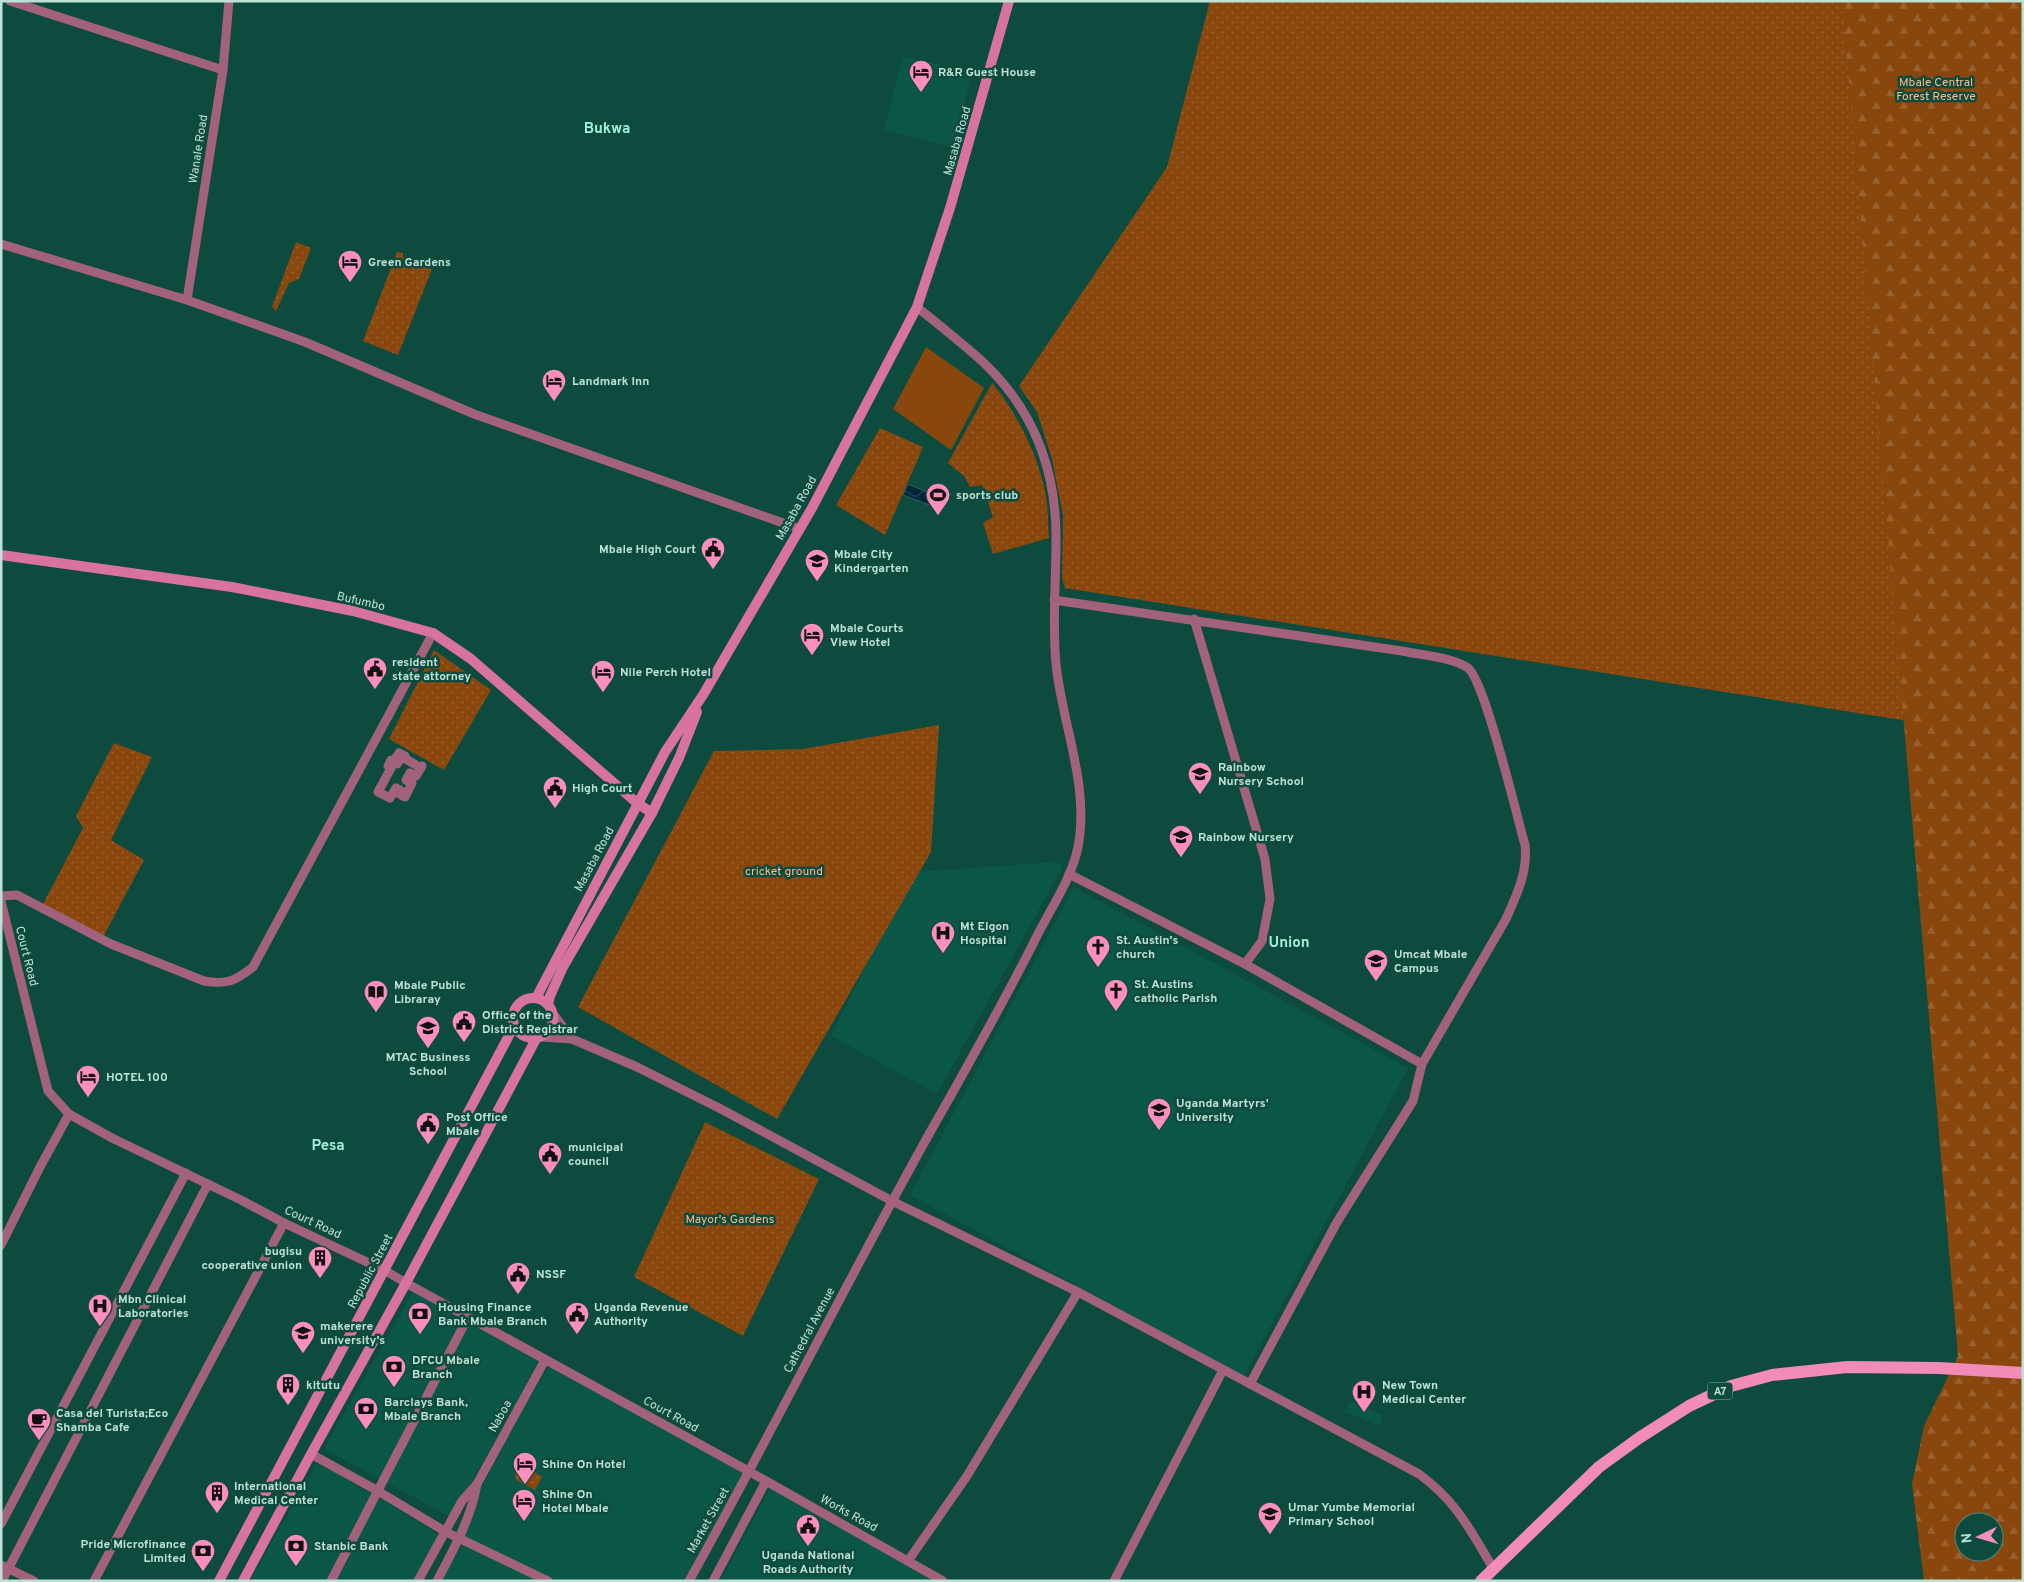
<svg xmlns="http://www.w3.org/2000/svg" width="2024" height="1582" font-family="Overpass,sans-serif">
<defs>
<pattern id="green-dots" width="8" height="8" patternUnits="userSpaceOnUse" patternTransform="scale(1.25)"><rect width="8" height="8" fill="#8a470d"/><path d="M2 2h.1M6 6h.1" fill="none" stroke="#99612f" stroke-width="1.8" stroke-linecap="round"/></pattern>
<pattern id="forest-firs" width="22" height="20" patternUnits="userSpaceOnUse" patternTransform="scale(1.25)"><rect width="22" height="20" fill="#8a470d"/><path d="M5 1l3.5 6h-7zM16 11l3.5 6h-7z" fill="#99612f"/></pattern>
<pattern id="water-waves" width="16" height="10" patternUnits="userSpaceOnUse" patternTransform="scale(1.25)"><rect width="16" height="10" fill="#002639"/><path d="M0 5q4-4 8 0t8 0" fill="none" stroke="#234555"/></pattern>
</defs>
<rect width="100%" height="100%" fill="#0c4b3d"/>
<g fill="#0b5747">
<polygon points="903,56 972,73 953,147 884,130"/>
<polygon points="1057,862 1063,866 937,1094 831,1036 913,872"/>
<polygon points="1074,887 1408,1068 1244,1376 910,1195"/>
<polygon points="414,1290 539,1361 452,1518 324,1449"/>
<polygon points="551,1364 750,1472 690,1581 435,1581 470,1509 518,1418"/>
<polygon points="1349,1401 1383,1415 1379,1426 1345,1412"/>
<polygon points="316,1464 334,1471 363,1490 375,1494 442,1538 418,1581 250,1581"/>
<polygon points="771,1486 937,1581 721,1581"/>
</g>
<g fill="url(#green-dots)">
<polygon points="1210,1 2016,1 2023,84 2023,739 1065,588 1062,578 1063,515 1052,459 1037,412 1019,386 1167,167"/>
<polygon points="296,242 311,248 299,279 289,283 276,311 272,307"/>
<polygon points="397,252 403,253 403,257 432,269 398,355 363,341"/>
<path d="M992,383C1017,413 1037,453 1045,491C1048,506 1048,523 1049,538L993,554L983,523L993,517L982,485L970,487L964,476L948,463Z"/>
<polygon points="880,428 923,447 885,535 836,505"/>
<polygon points="434,650 491,690 444,770 389,739"/>
<polygon points="939,725 931,852 777,1119 578,1007 714,751 803,749"/>
<polygon points="114,743 152,757 111,840 144,860 103,937 43,904 83,828 76,816"/>
<polygon points="705,1122 819,1179 743,1336 634,1277"/>
<polygon points="513,1459 542,1477 535,1490 516,1480"/>
</g>
<path fill="url(#forest-firs)" fill-rule="evenodd" d="M1842,1H2023V1581H1924L1912,1484L1924,1426L1958,1356ZM1964,1522H1994V1552H1964Z"/>
<polygon fill="#8a470d" points="926,347 984,388 951,450 893,409"/>
<polygon fill="url(#water-waves)" stroke="#395e68" points="908,484 934,495 929,505 903,495"/>
<g fill="none" stroke-linecap="round" stroke-linejoin="round">
<g stroke="#a2627c" stroke-width="9">
<polyline points="10,1 223,70"/>
<polyline points="1,244 187,300 305,342 474,414 800,529"/>
<polyline points="187,300 223,70 229,1"/>
<path d="M1054,600L1402,651C1420,655 1453,657 1468,668C1485,681 1517,817 1525,845C1528,872 1517,894 1506,919L1422,1064"/>
<polyline points="1194,619 1265,859 1270,899 1262,941 1245,964"/>
<polyline points="422,766 416,776 410,773 406,780 412,783 405,797 398,793 400,790 396,788 390,798 378,792 391,768 388,766 391,760 397,764 399,761 395,759 399,753 405,756 404,758 421,768 422,766"/>
<polyline points="1069,874 1245,964 1422,1064 1413,1101 1337,1222 1250,1384"/>
<path d="M1,896L17,895L111,944L204,981C227,985 235,981 253,967L433,633"/>
<polyline points="1,901 48,1091 69,1114 112,1138 241,1200 284,1223 384,1270 406,1283 743,1468 943,1581"/>
<polyline points="554,1015 572,1039"/>
<path d="M542,1037L572,1039L637,1067L719,1108L892,1201L1078,1292L1419,1474C1457,1502 1469,1528 1493,1568"/>
<polyline points="1,1245 40,1167 69,1114"/>
<polyline points="311,1454 378,1491 446,1532 548,1581"/>
<polyline points="1,1524 186,1173"/>
<polyline points="908,1561 967,1476 1078,1292"/>
<polyline points="1,1565 34,1581"/>
<polyline points="2,1581 208,1184"/>
<polyline points="94,1581 284,1223"/>
<polyline points="331,1581 468,1317"/>
<polyline points="418,1581 462,1501 477,1484 545,1360"/>
<path d="M437,1581C453,1550 471,1519 477,1484"/>
<path d="M689,1581C773,1431 849,1277 933,1127C970,1062 1006,998 1039,932C1053,905 1072,877 1078,847C1090,786 1062,724 1056,664C1052,623 1056,582 1056,542C1057,471 1035,411 983,362C962,343 939,325 917,307"/>
<polyline points="713,1581 766,1481"/>
<polyline points="1114,1581 1223,1370"/>
</g>
<g stroke="#d8739e" stroke-width="10">
<polyline points="1,555 232,587 353,611 433,633 471,659 637,803 652,813"/>
<circle cx="533" cy="1018" r="20"/>
<polyline points="536,998 665,752 703,695 812,508 917,307 950,208 1009,1"/>
<polyline points="548,1004 550,996 563,967 652,813 679,758 697,712"/>
<polyline points="219,1581 514,1026"/>
<polyline points="243,1581 311,1454 406,1283 536,1039"/>
</g>
<polyline stroke="#f28bb6" stroke-width="12" points="1481,1581 1599,1467 1639,1438 1689,1406 1731,1386 1772,1375 1847,1367 1939,1368 2023,1373"/>
</g>
<defs>
<symbol id="hotel-pin" viewBox="-11 -11 22 30"><path d="M0 17L-7.5 6A9.5 9.5 0 1 1 7.5 6Z" fill="#fe8ebd" stroke="#0c4b3d"/><path d="M-6-4.5h1.5V1H6V5H4.5V3h-9V5H-6ZM-4 0a1.8 1.8 0 1 1 3.6 0ZM.5 0V-2.5h3Q6-2.5 6 0Z" fill="#111"/></symbol>
<symbol id="stadium-pin" viewBox="-11 -11 22 30"><path d="M0 17L-7.5 6A9.5 9.5 0 1 1 7.5 6Z" fill="#fe8ebd" stroke="#0c4b3d"/><path d="M0-5a6.5 5 0 1 0 0 10a6.5 5 0 1 0 0-10ZM-3.5-1.8h7v3.6h-7Z" fill="#111"/></symbol>
<symbol id="civic-pin" viewBox="-11 -11 22 30"><path d="M0 17L-7.5 6A9.5 9.5 0 1 1 7.5 6Z" fill="#fe8ebd" stroke="#0c4b3d"/><path d="M-.6-6.5H3V-4.5H.6V-3L4-1V1h2V6H-6V1h2V-1L-.6-3ZM-1.2 2.5V6h2.4V2.5Z" fill="#111"/></symbol>
<symbol id="school-pin" viewBox="-11 -11 22 30"><path d="M0 17L-7.5 6A9.5 9.5 0 1 1 7.5 6Z" fill="#fe8ebd" stroke="#0c4b3d"/><path d="M0-5L7-2L0 1L-7-2ZM-4 1L0 2.5L4 1V4Q0 6-4 4Z" fill="#111"/></symbol>
<symbol id="hospital-pin" viewBox="-11 -11 22 30"><path d="M0 17L-7.5 6A9.5 9.5 0 1 1 7.5 6Z" fill="#fe8ebd" stroke="#0c4b3d"/><path d="M-5-5h3v3.5h4V-5h3V5h-3V1.5h-4V5h-3Z" fill="#111"/></symbol>
<symbol id="church-pin" viewBox="-11 -11 22 30"><path d="M0 17L-7.5 6A9.5 9.5 0 1 1 7.5 6Z" fill="#fe8ebd" stroke="#0c4b3d"/><path d="M-1.2-6h2.4v3.5h3.3v2.4h-3.3V6h-2.4V-.1h-3.3v-2.4h3.3Z" fill="#111"/></symbol>
<symbol id="university-pin" viewBox="-11 -11 22 30"><path d="M0 17L-7.5 6A9.5 9.5 0 1 1 7.5 6Z" fill="#fe8ebd" stroke="#0c4b3d"/><path d="M0-5L7-2L0 1L-7-2ZM-4 1L0 2.5L4 1V4Q0 6-4 4Z" fill="#111"/></symbol>
<symbol id="library-pin" viewBox="-11 -11 22 30"><path d="M0 17L-7.5 6A9.5 9.5 0 1 1 7.5 6Z" fill="#fe8ebd" stroke="#0c4b3d"/><path d="M-6-4Q-3-5.5-.7-3.5V5Q-3 3-6 4ZM6-4Q3-5.5 .7-3.5V5Q3 3 6 4Z" fill="#111"/></symbol>
<symbol id="building-pin" viewBox="-11 -11 22 30"><path d="M0 17L-7.5 6A9.5 9.5 0 1 1 7.5 6Z" fill="#fe8ebd" stroke="#0c4b3d"/><path d="M-4-6H4V6H1V3H-1V6H-4ZM-2.5-4.3h1.7v1.8h-1.7ZM.8-4.3h1.7v1.8H.8ZM-2.5-1h1.7V.8h-1.7ZM.8-1h1.7V.8H.8Z" fill="#111"/></symbol>
<symbol id="bank-pin" viewBox="-11 -11 22 30"><path d="M0 17L-7.5 6A9.5 9.5 0 1 1 7.5 6Z" fill="#fe8ebd" stroke="#0c4b3d"/><path d="M-6-4H6V4H-6ZM0-2.3a2.3 2.3 0 1 0 0 4.6a2.3 2.3 0 1 0 0-4.6Z" fill="#111"/></symbol>
<symbol id="cafe-pin" viewBox="-11 -11 22 30"><path d="M0 17L-7.5 6A9.5 9.5 0 1 1 7.5 6Z" fill="#fe8ebd" stroke="#0c4b3d"/><path d="M-5.5-4.5H6V0H3Q3 3.5 0 3.5H-2.5Q-5.5 3.5-5.5 0ZM3-3.2v2h1.7v-2ZM-6 4.5H4V6H-6Z" fill="#111"/></symbol>
</defs>
<g fill-rule="evenodd">
<use href="#hotel-pin" x="907" y="58" width="28" height="38"/>
<use href="#hotel-pin" x="336" y="248" width="28" height="38"/>
<use href="#hotel-pin" x="540" y="367" width="28" height="38"/>
<use href="#stadium-pin" x="924" y="481" width="28" height="38"/>
<use href="#civic-pin" x="699" y="535" width="28" height="38"/>
<use href="#school-pin" x="803" y="547" width="28" height="38"/>
<use href="#hotel-pin" x="798" y="621" width="28" height="38"/>
<use href="#civic-pin" x="361" y="655" width="28" height="38"/>
<use href="#hotel-pin" x="589" y="658" width="28" height="38"/>
<use href="#school-pin" x="1186" y="760" width="28" height="38"/>
<use href="#civic-pin" x="541" y="774" width="28" height="38"/>
<use href="#school-pin" x="1167" y="823" width="28" height="38"/>
<use href="#hospital-pin" x="929" y="919" width="28" height="38"/>
<use href="#church-pin" x="1084" y="933" width="28" height="38"/>
<use href="#university-pin" x="1362" y="947" width="28" height="38"/>
<use href="#church-pin" x="1102" y="977" width="28" height="38"/>
<use href="#library-pin" x="362" y="978" width="28" height="38"/>
<use href="#civic-pin" x="450" y="1008" width="28" height="38"/>
<use href="#school-pin" x="414" y="1014" width="28" height="38"/>
<use href="#hotel-pin" x="74" y="1063" width="28" height="38"/>
<use href="#university-pin" x="1145" y="1096" width="28" height="38"/>
<use href="#civic-pin" x="414" y="1110" width="28" height="38"/>
<use href="#civic-pin" x="536" y="1140" width="28" height="38"/>
<use href="#building-pin" x="306" y="1244" width="28" height="38"/>
<use href="#civic-pin" x="504" y="1260" width="28" height="38"/>
<use href="#hospital-pin" x="86" y="1292" width="28" height="38"/>
<use href="#bank-pin" x="406" y="1300" width="28" height="38"/>
<use href="#civic-pin" x="563" y="1300" width="28" height="38"/>
<use href="#university-pin" x="289" y="1319" width="28" height="38"/>
<use href="#bank-pin" x="380" y="1353" width="28" height="38"/>
<use href="#building-pin" x="274" y="1371" width="28" height="38"/>
<use href="#hospital-pin" x="1350" y="1378" width="28" height="38"/>
<use href="#bank-pin" x="352" y="1395" width="28" height="38"/>
<use href="#cafe-pin" x="25" y="1406" width="28" height="38"/>
<use href="#hotel-pin" x="511" y="1450" width="28" height="38"/>
<use href="#building-pin" x="203" y="1479" width="28" height="38"/>
<use href="#hotel-pin" x="510" y="1487" width="28" height="38"/>
<use href="#school-pin" x="1256" y="1500" width="28" height="38"/>
<use href="#civic-pin" x="794" y="1512" width="28" height="38"/>
<use href="#bank-pin" x="282" y="1532" width="28" height="38"/>
<use href="#bank-pin" x="189" y="1537" width="28" height="38"/>
</g>
<g text-anchor="middle" stroke-width="5" stroke-linejoin="round" paint-order="stroke">
<rect fill="#0c4b3d" stroke="#88b4a7" stroke-width="1" x="1707.5" y="1382.5" width="25" height="17" rx="4"/>
<g font-size="11" font-weight="bold" fill="#bde1d5">
<text x="1720" y="1395">A7</text>
</g>
<g font-size="12" font-weight="bold" fill="#bde1d5" stroke="#0c4b3d" text-anchor="start">
<text x="938" y="76">R&amp;R Guest House</text>
<text x="368" y="266">Green Gardens</text>
<text x="572" y="385">Landmark Inn</text>
<text x="956" y="499">sports club</text>
<text x="696" y="553" text-anchor="end">Mbale High Court</text>
<text x="834" y="558">Mbale City<tspan x="834" dy="14">Kindergarten</tspan></text>
<text x="830" y="632">Mbale Courts<tspan x="830" dy="14">View Hotel</tspan></text>
<text x="392" y="666">resident<tspan x="392" dy="14">state attorney</tspan></text>
<text x="620" y="676">Nile Perch Hotel</text>
<text x="1218" y="771">Rainbow<tspan x="1218" dy="14">Nursery School</tspan></text>
<text x="572" y="792">High Court</text>
<text x="1198" y="841">Rainbow Nursery</text>
<text x="960" y="930">Mt Elgon<tspan x="960" dy="14">Hospital</tspan></text>
<text x="1116" y="944">St. Austin's<tspan x="1116" dy="14">church</tspan></text>
<text x="1394" y="958">Umcat Mbale<tspan x="1394" dy="14">Campus</tspan></text>
<text x="1134" y="988">St. Austins<tspan x="1134" dy="14">catholic Parish</tspan></text>
<text x="394" y="989">Mbale Public<tspan x="394" dy="14">Libraray</tspan></text>
<text x="482" y="1019">Office of the<tspan x="482" dy="14">District Registrar</tspan></text>
<text x="428" y="1061" text-anchor="middle">MTAC Business<tspan x="428" dy="14">School</tspan></text>
<text x="106" y="1081">HOTEL 100</text>
<text x="1176" y="1107">Uganda Martyrs'<tspan x="1176" dy="14">University</tspan></text>
<text x="446" y="1121">Post Office<tspan x="446" dy="14">Mbale</tspan></text>
<text x="568" y="1151">municipal<tspan x="568" dy="14">council</tspan></text>
<text x="302" y="1255" text-anchor="end">bugisu<tspan x="302" dy="14">cooperative union</tspan></text>
<text x="536" y="1278">NSSF</text>
<text x="118" y="1303">Mbn Clinical<tspan x="118" dy="14">Laboratories</tspan></text>
<text x="438" y="1311">Housing Finance<tspan x="438" dy="14">Bank Mbale Branch</tspan></text>
<text x="594" y="1311">Uganda Revenue<tspan x="594" dy="14">Authority</tspan></text>
<text x="320" y="1330">makerere<tspan x="320" dy="14">university's</tspan></text>
<text x="412" y="1364">DFCU Mbale<tspan x="412" dy="14">Branch</tspan></text>
<text x="306" y="1389">kitutu</text>
<text x="1382" y="1389">New Town<tspan x="1382" dy="14">Medical Center</tspan></text>
<text x="384" y="1406">Barclays Bank,<tspan x="384" dy="14">Mbale Branch</tspan></text>
<text x="56" y="1417">Casa del Turista;Eco<tspan x="56" dy="14">Shamba Cafe</tspan></text>
<text x="542" y="1468">Shine On Hotel</text>
<text x="234" y="1490">International<tspan x="234" dy="14">Medical Center</tspan></text>
<text x="542" y="1498">Shine On<tspan x="542" dy="14">Hotel Mbale</tspan></text>
<text x="1288" y="1511">Umar Yumbe Memorial<tspan x="1288" dy="14">Primary School</tspan></text>
<text x="186" y="1548" text-anchor="end">Pride Microfinance<tspan x="186" dy="14">Limited</tspan></text>
<text x="314" y="1550">Stanbic Bank</text>
<text x="808" y="1559" text-anchor="middle">Uganda National<tspan x="808" dy="14">Roads Authority</tspan></text>
</g>
<g font-size="12" fill="#ffb98b" stroke="#0c4b3d">
<text x="1936" y="86">Mbale Central<tspan x="1936" dy="14">Forest Reserve</tspan></text>
<text x="784" y="875">cricket ground</text>
<text x="730" y="1223">Mayor's Gardens</text>
</g>
<g font-size="12" fill="#bde1d5" stroke="#0c4b3d">
<text transform="translate(957 141) rotate(-74)" y="4">Masaba Road</text>
<text transform="translate(198 149) rotate(-81)" y="4">Wanale Road</text>
<text transform="translate(796 508) rotate(-61)" y="4">Masaba Road</text>
<text transform="translate(361 601) rotate(13)" y="4">Bufumbo</text>
<text transform="translate(594 859) rotate(-62)" y="4">Masaba Road</text>
<text transform="translate(27 956) rotate(76)" y="4">Court Road</text>
<text transform="translate(313 1222) rotate(25)" y="4">Court Road</text>
<text transform="translate(370 1271) rotate(-62)" y="4">Republic Street</text>
<text transform="translate(809 1330) rotate(-62)" y="4">Cathedral Avenue</text>
<text transform="translate(671 1414) rotate(29)" y="4">Court Road</text>
<text transform="translate(500 1416) rotate(-61)" y="4">Naboa</text>
<text transform="translate(849 1513) rotate(29)" y="4">Works Road</text>
<text transform="translate(708 1520) rotate(-61)" y="4">Market Street</text>
</g>
<g font-size="15" font-weight="bold" fill="#a3efd9" stroke="#0c4b3d">
<text x="607" y="133">Bukwa</text>
<text x="1289" y="947">Union</text>
<text x="328" y="1150">Pesa</text>
</g>
</g>
<rect width="2024" height="1582" fill="none" stroke="#bde1d5" stroke-width="5"/>
<g transform="translate(1979 1537) rotate(265)"><circle r="24" fill="#0c4b3d" stroke="#53877a"/>
<path d="M0-4L9 19L0 12L-9 19Z" fill="#fe8ebd"/>
<text y="-8" font-size="14" font-weight="bold" text-anchor="middle" fill="#bde1d5">N</text>
</g>
</svg>
